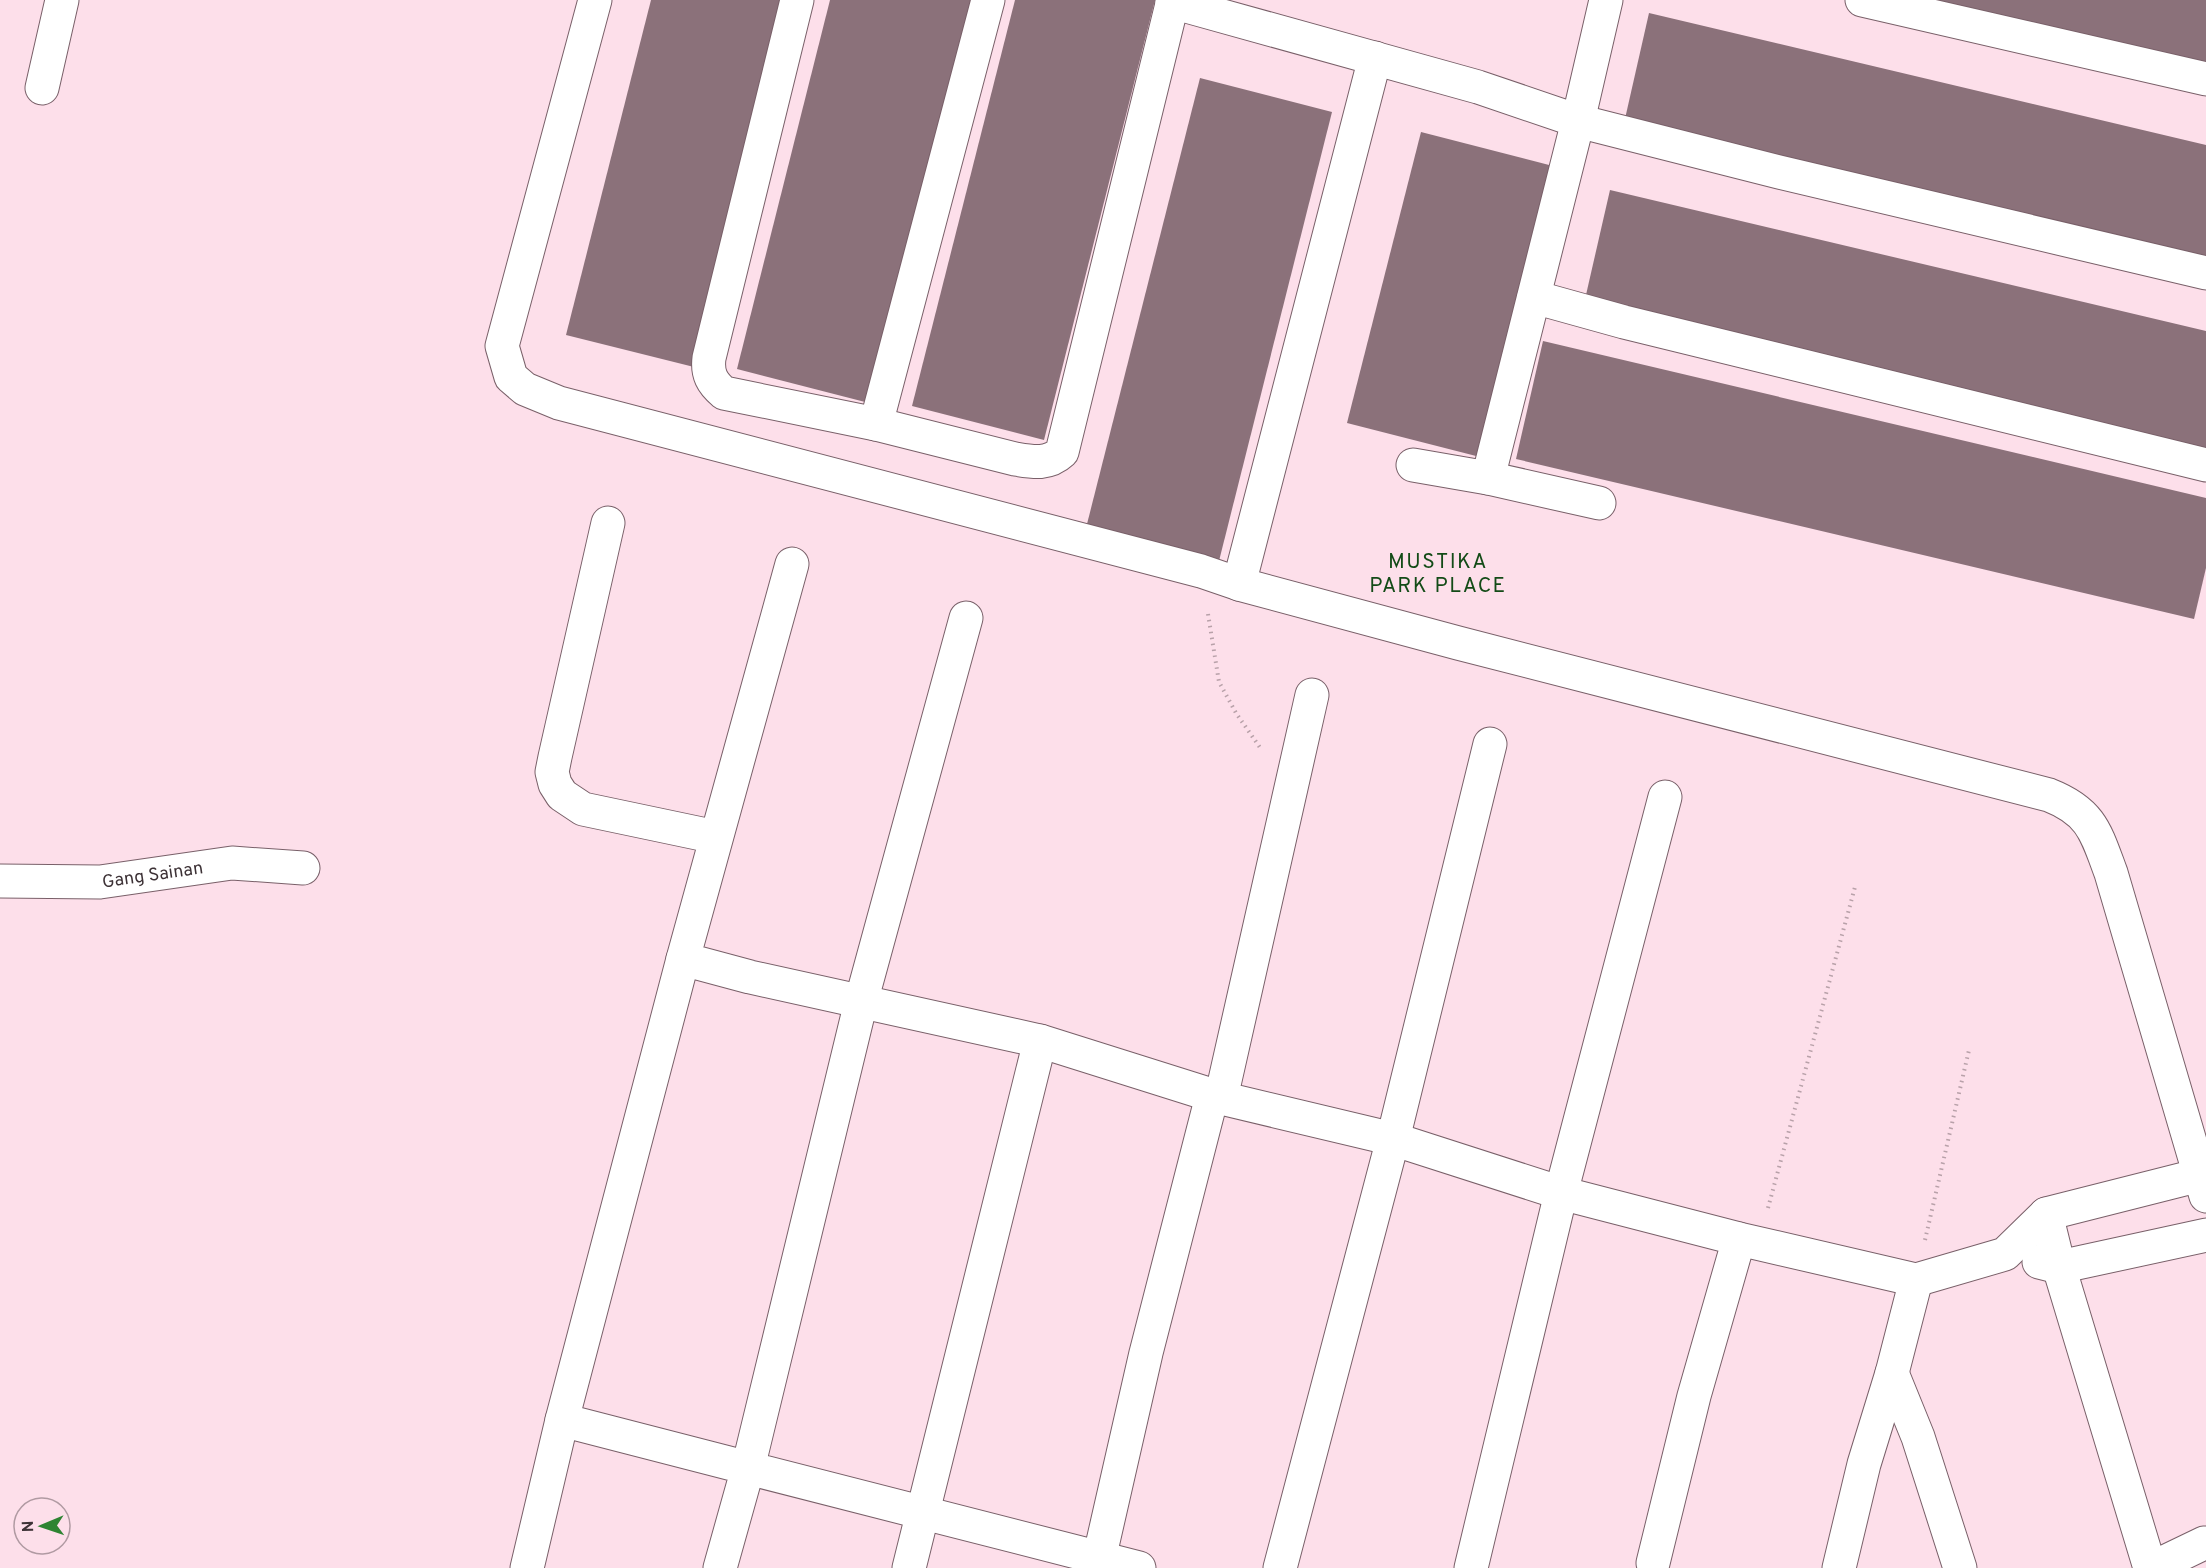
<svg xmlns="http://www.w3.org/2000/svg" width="2206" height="1568" font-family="Overpass,sans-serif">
<rect width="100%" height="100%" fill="#fddfea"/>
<g fill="#8b717a">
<polygon points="651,0 791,0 698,368 566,335"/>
<polygon points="830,0 971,0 869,403 737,369"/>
<polygon points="1015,0 1155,0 1044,440 912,406"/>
<polygon points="1884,0 2206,0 2206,77"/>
<polygon points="1649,13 2206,145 2206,270 1622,132"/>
<polygon points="1200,78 1332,112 1219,561 1086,528"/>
<polygon points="1421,132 1553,166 1480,457 1347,423"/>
<polygon points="1610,190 2206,331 2206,456 1583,308"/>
<polygon points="1543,341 2206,498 2206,568 2194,619 1516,459"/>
</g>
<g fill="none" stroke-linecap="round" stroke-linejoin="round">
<defs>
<g id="minor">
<path d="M595,0L502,346L511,377L525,389L559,403L1201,571L1239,584L1458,643L2049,795C2092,812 2096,833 2111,873L2206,1196"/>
<path d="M797,0L709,358C707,374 712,383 724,393L876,424L1015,459C1033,462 1048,465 1062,452L1173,0"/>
<polyline points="1862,0 2206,79"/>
<polyline points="1172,2 1478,87 1578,121 1779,172 2206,273"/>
<polyline points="42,88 62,0"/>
<polyline points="1534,297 1624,322 2206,465"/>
<polyline points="876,424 988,0"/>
<polyline points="1413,465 1488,478 1578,121 1606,0"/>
<polyline points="1488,478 1599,503"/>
<polyline points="608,523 555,757 552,772 555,784 562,795 583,809 716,837"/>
<polyline points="792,564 683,959 750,977 1040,1041 1221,1098"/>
<polyline points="1239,584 1375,58"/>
<polyline points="966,618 861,1002 748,1468 1139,1568"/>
<polyline points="1312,695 1221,1098 1393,1139 1561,1193 1739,1239 1916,1280 2005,1254 2046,1214 2200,1175"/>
<path id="s1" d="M0,881L100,882L232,863L303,868"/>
<polyline points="2046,1214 2059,1267 2150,1568"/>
<polyline points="2039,1262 2059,1267 2206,1235"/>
<polyline points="1892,1373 1918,1437 1960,1568"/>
<polyline points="562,1420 683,959"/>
<polyline points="1653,1563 1694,1396 1739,1239"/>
<polyline points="527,1568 562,1420 748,1468 720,1568"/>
<polyline points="909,1568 1040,1041"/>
<polyline points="1097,1568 1146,1353 1212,1096"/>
<polyline points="1280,1568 1393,1139 1490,744"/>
<polyline points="1471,1568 1561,1193 1665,797"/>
<polyline points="1839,1568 1864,1464 1892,1373 1916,1280"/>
<polyline points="2152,1568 2204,1543"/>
</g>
</defs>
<use href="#minor" stroke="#796069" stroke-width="35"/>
<g stroke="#b8a1a9" stroke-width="4" stroke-dasharray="1.5 4.5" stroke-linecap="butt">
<polyline points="1208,614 1219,682 1236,713 1261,749"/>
<polyline points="1768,1208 1855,887"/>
<polyline points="1925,1240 1969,1050"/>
</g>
<use href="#minor" stroke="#fff" stroke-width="33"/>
</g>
<g text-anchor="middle" stroke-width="6" stroke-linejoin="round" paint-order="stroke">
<g font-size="18" fill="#3d3236" stroke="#fddfea">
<text dy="6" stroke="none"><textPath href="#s1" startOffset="153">Gang Sainan</textPath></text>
</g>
<g font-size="21" letter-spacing="1.5" fill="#134b17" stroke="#fddfea">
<text x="1438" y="568">MUSTIKA<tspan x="1438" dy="24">PARK PLACE</tspan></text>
</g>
</g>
<g transform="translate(42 1526) rotate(268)"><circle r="28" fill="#fddfea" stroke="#b09aa2" stroke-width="1.5"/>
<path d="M0-4.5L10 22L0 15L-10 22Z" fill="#2e8432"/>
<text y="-9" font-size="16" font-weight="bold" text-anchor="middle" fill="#3d3236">N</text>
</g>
</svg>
